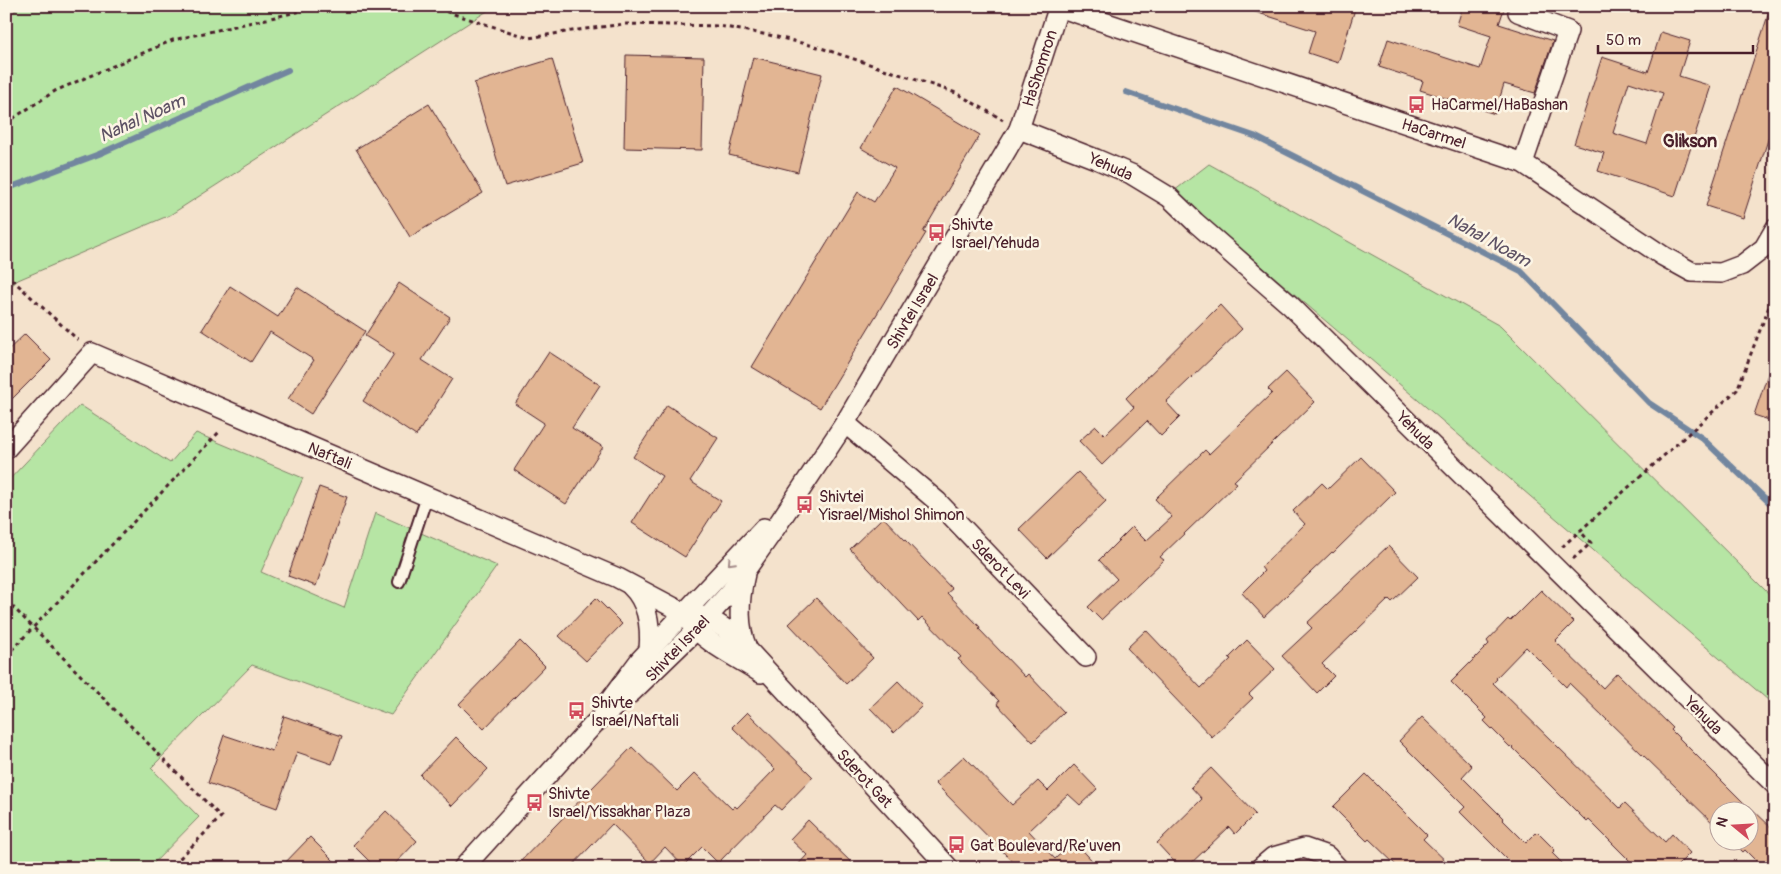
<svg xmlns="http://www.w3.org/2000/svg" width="1781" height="874" font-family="Pangolin,sans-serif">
<rect width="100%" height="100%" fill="#f4e2cc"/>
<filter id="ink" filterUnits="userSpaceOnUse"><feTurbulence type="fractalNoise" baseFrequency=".02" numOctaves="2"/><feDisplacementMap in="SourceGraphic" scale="10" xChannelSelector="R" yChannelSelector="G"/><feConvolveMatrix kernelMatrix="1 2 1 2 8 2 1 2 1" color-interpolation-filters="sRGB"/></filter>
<g filter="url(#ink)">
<g fill="#b6e5a4" stroke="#808268">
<polygon points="20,6 495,6 170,215 18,280 6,290 6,19"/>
<polygon points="1209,164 1500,326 1775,600 1775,706 1174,191"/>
<polygon points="80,405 170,463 196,433 303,478 261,572 344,608 375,513 497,566 391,715 252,665 151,768 199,817 149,868 6,868 6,483"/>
</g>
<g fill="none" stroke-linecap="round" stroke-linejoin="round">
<g stroke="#72869f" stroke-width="6">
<polyline points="1126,92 1254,136 1521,271 1649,403 1702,438 1775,508"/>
<polyline points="6,189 99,154 288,70"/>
</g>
</g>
<g fill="#e2b593" stroke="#4a1f2b" fill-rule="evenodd">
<polygon points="1249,6 1356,6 1338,63 1308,53 1315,31 1249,10"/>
<polygon points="1463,6 1505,6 1499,24 1553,41 1535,93 1504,84 1495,114 1420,90 1423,81 1379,67 1388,39 1480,69 1491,36 1457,25"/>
<polygon points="1771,6 1775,6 1775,118 1743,218 1706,206"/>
<path d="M1661,32L1690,41L1679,76L1711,86L1675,196L1598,171L1604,153L1574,144L1602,57L1648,72ZM1629,82L1663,93L1647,144L1613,133Z"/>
<polygon points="626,55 704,57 702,150 624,148"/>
<polygon points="753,57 822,74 798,172 729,155"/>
<polygon points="552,59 583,163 505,186 474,83"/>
<polygon points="897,86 980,135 923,232 926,233 820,408 752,367 858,192 874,202 895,168 861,148"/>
<polygon points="429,104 483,193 410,237 356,149"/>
<polygon points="399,283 450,317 422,360 452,379 416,436 363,401 394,354 365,336"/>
<polygon points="230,286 278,317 297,287 365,331 311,414 288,399 314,360 270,332 251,362 202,330"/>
<polygon points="1220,305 1242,329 1166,402 1180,417 1161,436 1147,421 1102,465 1079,441 1096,426 1105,435 1134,407 1126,398"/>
<polygon points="25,334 51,360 6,405 6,352"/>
<polygon points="549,352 600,385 572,428 603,447 566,504 514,470 544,423 515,404"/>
<polygon points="1772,362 1775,362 1775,422 1754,415"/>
<polygon points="1286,372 1315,402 1234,481 1237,483 1160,557 1164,560 1101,620 1088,607 1117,579 1099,560 1132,527 1146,541 1172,517 1155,499 1205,450 1209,454 1272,393 1268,389"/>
<polygon points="667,405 718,438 690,481 721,501 685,557 632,523 662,476 633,457"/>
<polygon points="1361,457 1395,492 1333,553 1332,552 1264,617 1242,593 1264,571 1261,567 1305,524 1293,511 1322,483 1328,489"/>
<polygon points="1078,472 1106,501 1047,558 1019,529"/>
<polygon points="319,487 347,497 316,586 288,576"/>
<polygon points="883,517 952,589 947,593 980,627 979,629 1025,677 1028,674 1064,712 1033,742 997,704 999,701 958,659 961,657 922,617 918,621 850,549"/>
<polygon points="1388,546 1418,577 1392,602 1389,599 1322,664 1334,676 1317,693 1282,656 1312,628 1307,623"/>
<polygon points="1541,590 1574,622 1555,641 1603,688 1617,673 1673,728 1671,730 1748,807 1749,806 1775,831 1775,868 1763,868 1745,850 1743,852 1733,842 1748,842 1748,812 1718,812 1718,828 1716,826 1569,683 1566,687 1526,647 1496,678 1497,679 1493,683 1620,808 1625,803 1665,842 1672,834 1690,853 1675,868 1637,868 1589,820 1587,822 1511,746 1510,747 1484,721 1487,718 1451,682 1489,644 1487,641 1508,619 1510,621"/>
<polygon points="596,598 622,624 586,661 559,636"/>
<polygon points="816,598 873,658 846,684 789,624"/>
<polygon points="1146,630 1201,688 1231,659 1229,658 1247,640 1275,669 1249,694 1253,698 1212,737 1127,648"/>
<polygon points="520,641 545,666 484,729 459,704"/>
<polygon points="898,681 922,706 894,733 870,708"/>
<polygon points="747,712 813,777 781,810 775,805 718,863 702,847 683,866 665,847 650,863 612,824 570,868 514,868 632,747 677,791 695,773 732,809 735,806 737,808 775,769 732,727"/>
<polygon points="284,716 342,736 332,764 297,752 277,808 208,783 224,735 272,751"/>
<polygon points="1422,717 1472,766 1462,777 1504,819 1503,820 1526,843 1537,832 1555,850 1552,853 1567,868 1516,868 1460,812 1465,807 1399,741"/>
<polygon points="456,737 488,769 452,806 420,775"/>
<polygon points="964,756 1012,805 1038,781 1048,791 1074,765 1097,789 1080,805 1068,794 1029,831 1055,859 1074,841 1099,868 1019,868 935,783"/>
<polygon points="1211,768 1255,814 1235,834 1229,827 1186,868 1180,868 1157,843 1202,799 1191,787"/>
<polygon points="1366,774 1427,835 1423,839 1453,868 1399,868 1369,839 1367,841 1333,807"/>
<polygon points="386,811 417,841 391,868 376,868 353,845"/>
<polygon points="808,820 857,868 795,868 807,855 790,839"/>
<polygon points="310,837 341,868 280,868"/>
</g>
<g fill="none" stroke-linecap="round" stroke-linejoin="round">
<defs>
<polyline id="service" points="399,582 427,496"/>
<g id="minor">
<polyline points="1056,6 1523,163 1663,256 1692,272 1721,273 1742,265 1764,248 1775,229"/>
<polyline points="1518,12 1568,31 1523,163"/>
<polyline points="1019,129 1096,159 1131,174 1169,197 1195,222 1290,305 1775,785"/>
<polyline points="845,423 938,502 1086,657"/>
<polyline points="6,449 92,353 618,578 684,613 707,617 724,628 747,649 949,868"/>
<path d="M745,574C739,599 737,625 747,648"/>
<path d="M631,586C649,603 651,627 649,650"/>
<path d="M689,621C706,644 737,657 761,673"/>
<polyline points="605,707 640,660 764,528"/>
<polyline points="463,868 594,724 633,691 696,630 731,591 776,527 845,423 1019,129 1059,6"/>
<polyline points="1260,868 1273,857 1304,848 1327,856 1338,868"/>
</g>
</defs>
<use href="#service" stroke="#4a1f2b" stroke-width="14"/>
<use href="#minor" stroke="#4a1f2b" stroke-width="22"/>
<g stroke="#4a1f2b" stroke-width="3" stroke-dasharray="4 4" stroke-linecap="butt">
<polyline points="6,123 55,91 173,40 306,10 438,9 529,38 578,30 624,24 719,26 769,35 818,47 956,93 1003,120"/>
<polyline points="6,274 78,340"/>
<polyline points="1562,547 1737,390 1775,291"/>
<polyline points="1573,559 1591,543 1580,531"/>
<polyline points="6,600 221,817 170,868"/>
<polyline points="6,656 221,430"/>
</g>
<use href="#service" stroke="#fcf5e5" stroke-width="10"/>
<use href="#minor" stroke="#fcf5e5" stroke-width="19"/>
</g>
<defs><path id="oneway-chevron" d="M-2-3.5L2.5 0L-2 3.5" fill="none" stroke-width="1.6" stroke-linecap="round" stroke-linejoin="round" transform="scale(1.25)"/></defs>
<use stroke="#a38a88" href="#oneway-chevron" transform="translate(731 562) rotate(133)"/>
</g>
<defs>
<symbol id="bus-bare" viewBox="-9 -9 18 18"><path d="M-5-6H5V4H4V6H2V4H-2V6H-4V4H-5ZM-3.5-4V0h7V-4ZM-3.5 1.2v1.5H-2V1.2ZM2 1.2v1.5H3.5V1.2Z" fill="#d1495b" stroke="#fcf5e5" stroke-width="2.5" paint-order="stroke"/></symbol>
</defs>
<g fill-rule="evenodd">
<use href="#bus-bare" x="1404" y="92" width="25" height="25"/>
<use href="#bus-bare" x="924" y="220" width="25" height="25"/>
<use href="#bus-bare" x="792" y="492" width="25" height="25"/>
<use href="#bus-bare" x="564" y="698" width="25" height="25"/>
<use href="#bus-bare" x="522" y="790" width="25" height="25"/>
<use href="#bus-bare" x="944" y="832" width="25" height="25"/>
</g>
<g text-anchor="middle" stroke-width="5" stroke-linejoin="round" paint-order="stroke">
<g font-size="16" fill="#4a1f2b" stroke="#fcf5e5">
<text transform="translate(1039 68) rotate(-72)" y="6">HaShomron</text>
<text transform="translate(1434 133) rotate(18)" y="6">HaCarmel</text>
<text transform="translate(1111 166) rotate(24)" y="6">Yehuda</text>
<text transform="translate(912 311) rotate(-59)" y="6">Shivtei Israel</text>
<text transform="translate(1416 430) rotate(45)" y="6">Yehuda</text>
<text transform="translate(330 455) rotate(23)" y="6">Naftali</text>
<text transform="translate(1001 568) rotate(46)" y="6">Sderot Levi</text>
<text transform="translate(677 648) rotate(-46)" y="6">Shivtei Israel</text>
<text transform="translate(1704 715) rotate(45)" y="6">Yehuda</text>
<text transform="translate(865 778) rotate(47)" y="6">Sderot Gat</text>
</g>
<g font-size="16" fill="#4a1f2b" stroke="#fcf5e5" text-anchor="start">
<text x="1431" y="110">HaCarmel/HaBashan</text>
<text x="951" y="230">Shivte<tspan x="951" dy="18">Israel/Yehuda</tspan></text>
<text x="819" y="502">Shivtei<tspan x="819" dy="18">Yisrael/Mishol Shimon</tspan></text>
<text x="591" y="708">Shivte<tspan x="591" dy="18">Israel/Naftali</tspan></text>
<text x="548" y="799">Shivte<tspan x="548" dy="18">Israel/Yissakhar Plaza</tspan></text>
<text x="970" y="851">Gat Boulevard/Re'uven</text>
</g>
<g font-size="18" font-style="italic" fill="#5e5265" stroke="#fcf5e5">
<text transform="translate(142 118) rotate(-24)" y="6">Nahal Noam</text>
<text transform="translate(1489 240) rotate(29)" y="6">Nahal Noam</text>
</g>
<g font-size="18" font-weight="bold" fill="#4a1f2b" stroke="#fcf5e5">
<text x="1690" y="147">Glikson</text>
</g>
</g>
<rect width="1781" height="874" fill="none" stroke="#fcf5e5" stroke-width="25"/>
<rect x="12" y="12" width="1756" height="849" fill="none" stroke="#4a1f2b" stroke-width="2" filter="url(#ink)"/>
<g transform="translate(1734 826) rotate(288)"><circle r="24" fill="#fcf5e5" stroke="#b59f9b"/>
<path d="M0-4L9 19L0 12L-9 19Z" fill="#d1495b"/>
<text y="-8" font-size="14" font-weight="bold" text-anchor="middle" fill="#4a1f2b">N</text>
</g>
<path d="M1598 45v8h155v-8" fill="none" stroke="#4a1f2b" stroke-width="2.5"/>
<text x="1606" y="45" font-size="15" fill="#4a1f2b" stroke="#fcf5e5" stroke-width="4" paint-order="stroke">50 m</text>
</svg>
